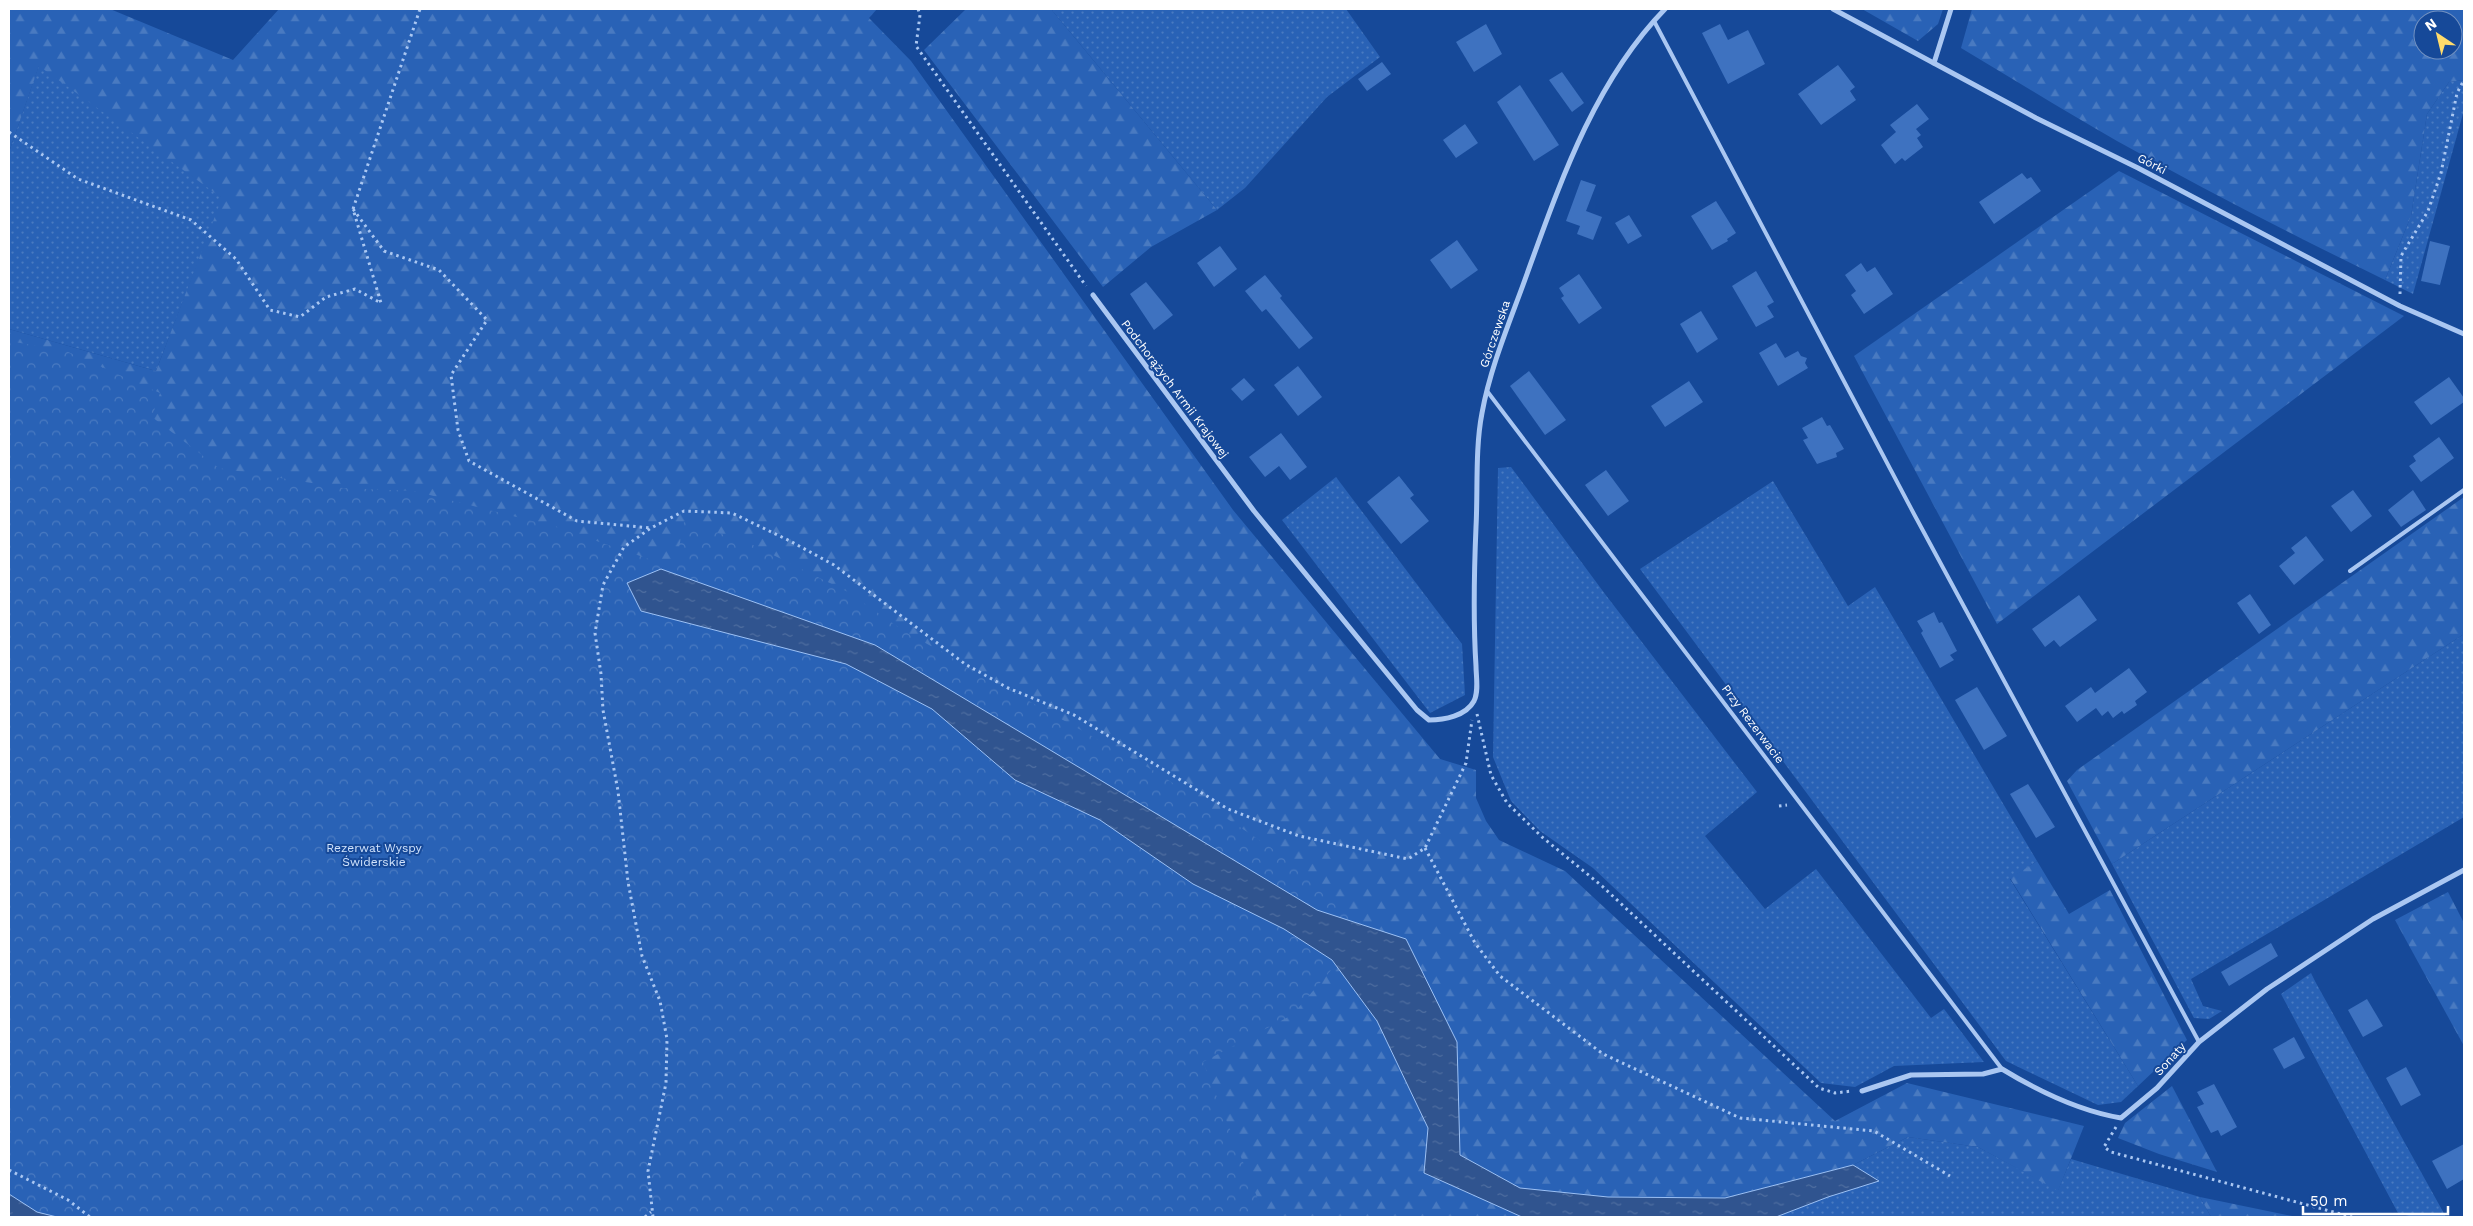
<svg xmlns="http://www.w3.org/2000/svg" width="2473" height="1226" font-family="'Work Sans',sans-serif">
<defs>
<pattern id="grass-dots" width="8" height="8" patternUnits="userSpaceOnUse" patternTransform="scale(1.25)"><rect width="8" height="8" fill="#2962b6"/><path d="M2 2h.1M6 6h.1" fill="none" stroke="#497ac1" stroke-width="1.8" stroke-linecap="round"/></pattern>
<pattern id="forest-firs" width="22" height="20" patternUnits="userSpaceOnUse" patternTransform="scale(1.25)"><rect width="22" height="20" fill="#2962b6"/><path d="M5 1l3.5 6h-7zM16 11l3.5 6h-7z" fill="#497ac1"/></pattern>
<pattern id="park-crowns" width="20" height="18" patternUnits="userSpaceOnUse" patternTransform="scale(1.25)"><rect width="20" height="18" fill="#2962b6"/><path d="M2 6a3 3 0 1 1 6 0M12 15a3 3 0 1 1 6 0" fill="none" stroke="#497ac1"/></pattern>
<pattern id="water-ripples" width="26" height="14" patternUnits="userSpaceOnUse" patternTransform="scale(1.25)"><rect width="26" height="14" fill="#30548f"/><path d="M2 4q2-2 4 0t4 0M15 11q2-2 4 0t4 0" fill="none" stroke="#4f6ea0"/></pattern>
</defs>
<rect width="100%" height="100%" fill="#164999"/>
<g fill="url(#grass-dots)">
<polygon points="1051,9 1346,9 1380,57 1327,97 1245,188 1217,210"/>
<polygon points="39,65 223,198 156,371 9,329 9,152"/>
<polygon points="2464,80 2464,110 2413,294 2385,280 2411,216 2427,114 2449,82"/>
<polygon points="1511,467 1605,594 1757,792 1705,836 1765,909 1816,869 1931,1018 1944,1009 1984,1062 1894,1066 1855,1087 1821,1083 1593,868 1540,831 1511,801 1493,757 1498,468"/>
<polygon points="1336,477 1462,644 1465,695 1430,713 1282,520"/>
<polygon points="1773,481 1848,606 1875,587 2037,861 2010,879 2138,1086 2121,1102 2098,1105 2006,1061 1640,569"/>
<polygon points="2464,634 2464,817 2191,979 2203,1006 2222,1011 2209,1019 2194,1018 2112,864"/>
<polygon points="2311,973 2316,983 2446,1217 2413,1217 2398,1213 2281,994"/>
<polygon points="1908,1137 1978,1147 2058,1190 2071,1159 2200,1197 2211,1217 1776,1217 1828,1197 1879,1181 1853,1165"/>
</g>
<g fill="url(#forest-firs)" fill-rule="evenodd">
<polygon points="9,9 110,9 233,60 279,9 877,9 869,18 911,61 1233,510 1440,759 1476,770 1476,798 1486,821 1499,840 1565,871 1835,1121 1907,1083 2084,1126 2058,1191 1978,1147 1908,1137 1853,1165 1725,1198 1608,1197 1520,1188 1460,1155 1457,1042 1332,960 1377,1021 1428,1128 1424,1173 1522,1217 288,1217 9,875 9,329 156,371 222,198 39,66 9,152"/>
<polygon points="966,9 1051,9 1217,210 1151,247 1103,287 924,50"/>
<polygon points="1862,9 1943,9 1938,24 1918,41"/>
<path d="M1972,9H2464V80L2449,82L2427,114L2411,216L2385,280C2295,236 2205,190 2117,141C2064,111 2013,79 1961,48ZM2423,20H2453V50H2423Z"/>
<polygon points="2119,171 2404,316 1997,624 1854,356"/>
<polygon points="2464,497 2464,634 2112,864 2067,781 2077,770"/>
<polygon points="2037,861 2069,914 2110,890 2187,1040 2138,1086 2010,878"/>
<polygon points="2448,892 2464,923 2464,1046 2395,920"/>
<polygon points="2172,1086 2217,1172 2159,1154 2118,1138 2125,1123"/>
<polygon points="2200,1197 2297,1217 2211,1217"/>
</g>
<polygon fill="url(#park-crowns)" points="9,341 66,351 160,393 152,417 219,468 343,488 414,491 556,527 675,568 684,522 747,542 848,592 904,631 1156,772 1293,862 1367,929 1292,1015 1203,1062 1265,1217 9,1217"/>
<g fill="url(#water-ripples)" stroke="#9cc1f5">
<polygon points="661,569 875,645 1317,910 1406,939 1457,1042 1460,1155 1520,1188 1608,1197 1725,1198 1853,1165 1879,1181 1828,1197 1776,1217 1522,1217 1424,1173 1428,1128 1377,1021 1332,960 1284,929 1193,884 1100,820 1015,780 932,709 846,664 641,611 627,583"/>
<polygon points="9,1194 37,1212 57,1217 9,1217"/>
</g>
<g fill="#3e72c0">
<polygon points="1486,24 1502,54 1474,72 1456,42"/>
<polygon points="1720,24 1728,40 1748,30 1765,64 1728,84 1702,33"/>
<polygon points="1382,62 1391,74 1367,91 1358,79"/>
<polygon points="1838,65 1855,87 1850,91 1856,100 1821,125 1798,94"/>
<polygon points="1562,72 1584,103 1572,112 1549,80"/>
<polygon points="1520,85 1559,145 1534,161 1497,102"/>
<polygon points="1917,104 1929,119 1916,129 1921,135 1917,138 1923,147 1905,161 1902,158 1895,164 1881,145 1896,132 1890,125"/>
<polygon points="1465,124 1478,143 1456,158 1443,140"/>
<polygon points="2022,173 2027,179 2031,177 2041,191 1994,224 1979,202"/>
<polygon points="1581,180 1596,185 1586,211 1602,217 1593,240 1577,234 1580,226 1566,221"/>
<polygon points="1716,201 1736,233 1727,239 1728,241 1712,250 1691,216"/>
<polygon points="1629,215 1642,236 1628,244 1615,223"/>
<polygon points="1457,240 1478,270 1451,289 1430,260"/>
<polygon points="2430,241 2450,246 2440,285 2421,281"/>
<polygon points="1220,246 1237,269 1214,287 1197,263"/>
<polygon points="1861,263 1867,272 1875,267 1893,294 1864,314 1851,295 1856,291 1845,275"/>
<polygon points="1756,271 1774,302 1767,306 1774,317 1756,327 1732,286"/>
<polygon points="1579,274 1602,308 1579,324 1561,298 1564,296 1559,288"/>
<polygon points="1265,275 1282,296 1280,298 1313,338 1299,349 1266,309 1262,312 1245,291"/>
<polygon points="1146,282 1173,315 1154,330 1130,294"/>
<polygon points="1701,311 1718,339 1697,353 1680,324"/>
<polygon points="1776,343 1785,358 1798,351 1801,356 1807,358 1805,363 1808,368 1778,386 1759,353"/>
<polygon points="1298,366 1322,397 1298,416 1274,385"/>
<polygon points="1529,371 1566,420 1545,435 1510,386"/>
<polygon points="2449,377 2464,398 2464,402 2431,425 2414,402"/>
<polygon points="1244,378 1255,390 1242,401 1231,389"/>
<polygon points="1689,381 1703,402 1665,427 1651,406"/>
<polygon points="1822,417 1827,426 1830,425 1844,449 1836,453 1837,457 1817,464 1803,440 1808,438 1802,428"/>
<polygon points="1281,433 1307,467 1290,480 1279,466 1265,477 1249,457"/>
<polygon points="2439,437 2454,458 2421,482 2409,466 2416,461 2413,456"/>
<polygon points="1606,470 1629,501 1608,516 1585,485"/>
<polygon points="1399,476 1414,495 1410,498 1429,521 1401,544 1367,502"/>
<polygon points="2353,490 2372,516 2351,532 2331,506"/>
<polygon points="2413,490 2426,510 2401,527 2388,510"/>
<polygon points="2306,536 2324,560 2294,585 2279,566 2295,553 2291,548"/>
<polygon points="2250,594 2271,625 2259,634 2237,603"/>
<polygon points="2079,595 2097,620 2060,647 2054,640 2045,647 2032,629"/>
<polygon points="1934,612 1939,623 1942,622 1957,651 1950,655 1954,660 1940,668 1921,633 1923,631 1917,621"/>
<polygon points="2129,668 2147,692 2135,701 2137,705 2124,714 2122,711 2113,718 2108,711 2102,716 2096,708 2077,722 2065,706 2091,687 2095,693"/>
<polygon points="1977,687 2007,736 1984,750 1955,700"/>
<polygon points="2028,784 2055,827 2036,838 2010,794"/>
<polygon points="2271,943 2278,956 2229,986 2221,972"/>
<polygon points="2367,999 2383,1026 2363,1037 2348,1010"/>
<polygon points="2294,1037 2305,1058 2284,1069 2273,1049"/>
<polygon points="2406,1067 2421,1095 2401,1106 2386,1078"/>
<polygon points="2214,1084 2237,1127 2221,1136 2218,1130 2211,1133 2197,1107 2204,1104 2197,1092"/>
<polygon points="2464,1144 2464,1179 2447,1189 2432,1161"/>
</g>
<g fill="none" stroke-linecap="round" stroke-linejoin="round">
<g stroke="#aac7f2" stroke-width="3" stroke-dasharray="2.5 4" stroke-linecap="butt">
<polyline points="918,9 920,15 916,46 1086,286"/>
<polyline points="9,132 78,179 191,220 236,259 270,310 300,317 326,297 355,289 381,303 353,209 384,251 439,270 487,320 451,375 458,430 469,461 577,521 651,528"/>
<polyline points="353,209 420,9"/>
<polyline points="2400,294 2401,256 2428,211 2441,173 2457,93 2464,80"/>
<polyline points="1477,714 1491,775 1507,803 1542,837 1602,886 1819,1088 1835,1093 1852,1091"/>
<polyline points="1779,806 1787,805"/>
<polyline points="1425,848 1475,943 1500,976 1603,1054 1740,1118 1874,1131 1950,1176"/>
<polyline points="2116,1127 2104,1147 2111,1152 2352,1217"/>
<polyline points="9,1170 68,1200 90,1217"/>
<polyline points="645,1217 651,1212"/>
<polyline points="653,1217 648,1171 666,1083 667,1039 660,1001 642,956 628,882 618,791 603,710 601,674 595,633 603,585 624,547 651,528 684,511 732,513 790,541 834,565 965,664 1008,688 1074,715 1228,809 1299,836 1408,859 1425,848 1466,763 1472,720"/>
</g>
<g stroke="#aac7f2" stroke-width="4">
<polyline points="1654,21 1914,514 2199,1042"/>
<polyline points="1487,391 2002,1069"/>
<polyline points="2350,571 2464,490"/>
</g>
<g stroke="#aac7f2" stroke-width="5">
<polyline points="1833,9 2036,118 2138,168 2400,306 2464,334"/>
<polyline points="1934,63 1951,9"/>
<path d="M1093,295L1254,511L1417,710L1429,720C1444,720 1466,716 1474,701C1479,691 1476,676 1476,666C1473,619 1474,574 1476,527C1478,490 1475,449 1482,413C1490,369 1508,326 1523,285C1558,189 1592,84 1665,9"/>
<path d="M1862,1091L1911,1075L1983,1074L2002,1069C2038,1091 2080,1111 2121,1118L2157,1088L2199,1042L2267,989L2373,919L2464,870"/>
</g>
</g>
<g text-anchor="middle" stroke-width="4" stroke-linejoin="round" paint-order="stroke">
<g font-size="12" fill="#fff" stroke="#164999">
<text transform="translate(2152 164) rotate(27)" y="4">Górki</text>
<text transform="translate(1495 334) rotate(-71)" y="4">Górczewska</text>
<text transform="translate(1175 389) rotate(53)" y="4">Podchorążych Armii Krajowej</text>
<text transform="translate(1753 724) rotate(53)" y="4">Przy Rezerwacie</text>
<text transform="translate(2170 1059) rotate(-48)" y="4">Sonaty</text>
</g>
<g font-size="12" fill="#d1e3fc" stroke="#164999">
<text x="374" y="852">Rezerwat Wyspy<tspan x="374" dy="14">Świderskie</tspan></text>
</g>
</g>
<rect width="2473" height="1226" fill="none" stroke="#ffffff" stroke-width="20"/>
<g transform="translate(2438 35) rotate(325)"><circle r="24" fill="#164999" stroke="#7392c2"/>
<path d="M0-4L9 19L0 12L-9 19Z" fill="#ffdb6b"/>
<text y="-8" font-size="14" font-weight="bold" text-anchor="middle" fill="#ffffff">N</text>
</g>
<path d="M2303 1206v8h145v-8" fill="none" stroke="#ffffff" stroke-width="2.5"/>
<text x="2310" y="1206" font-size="15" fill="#ffffff" stroke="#164999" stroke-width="4" paint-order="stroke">50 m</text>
</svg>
